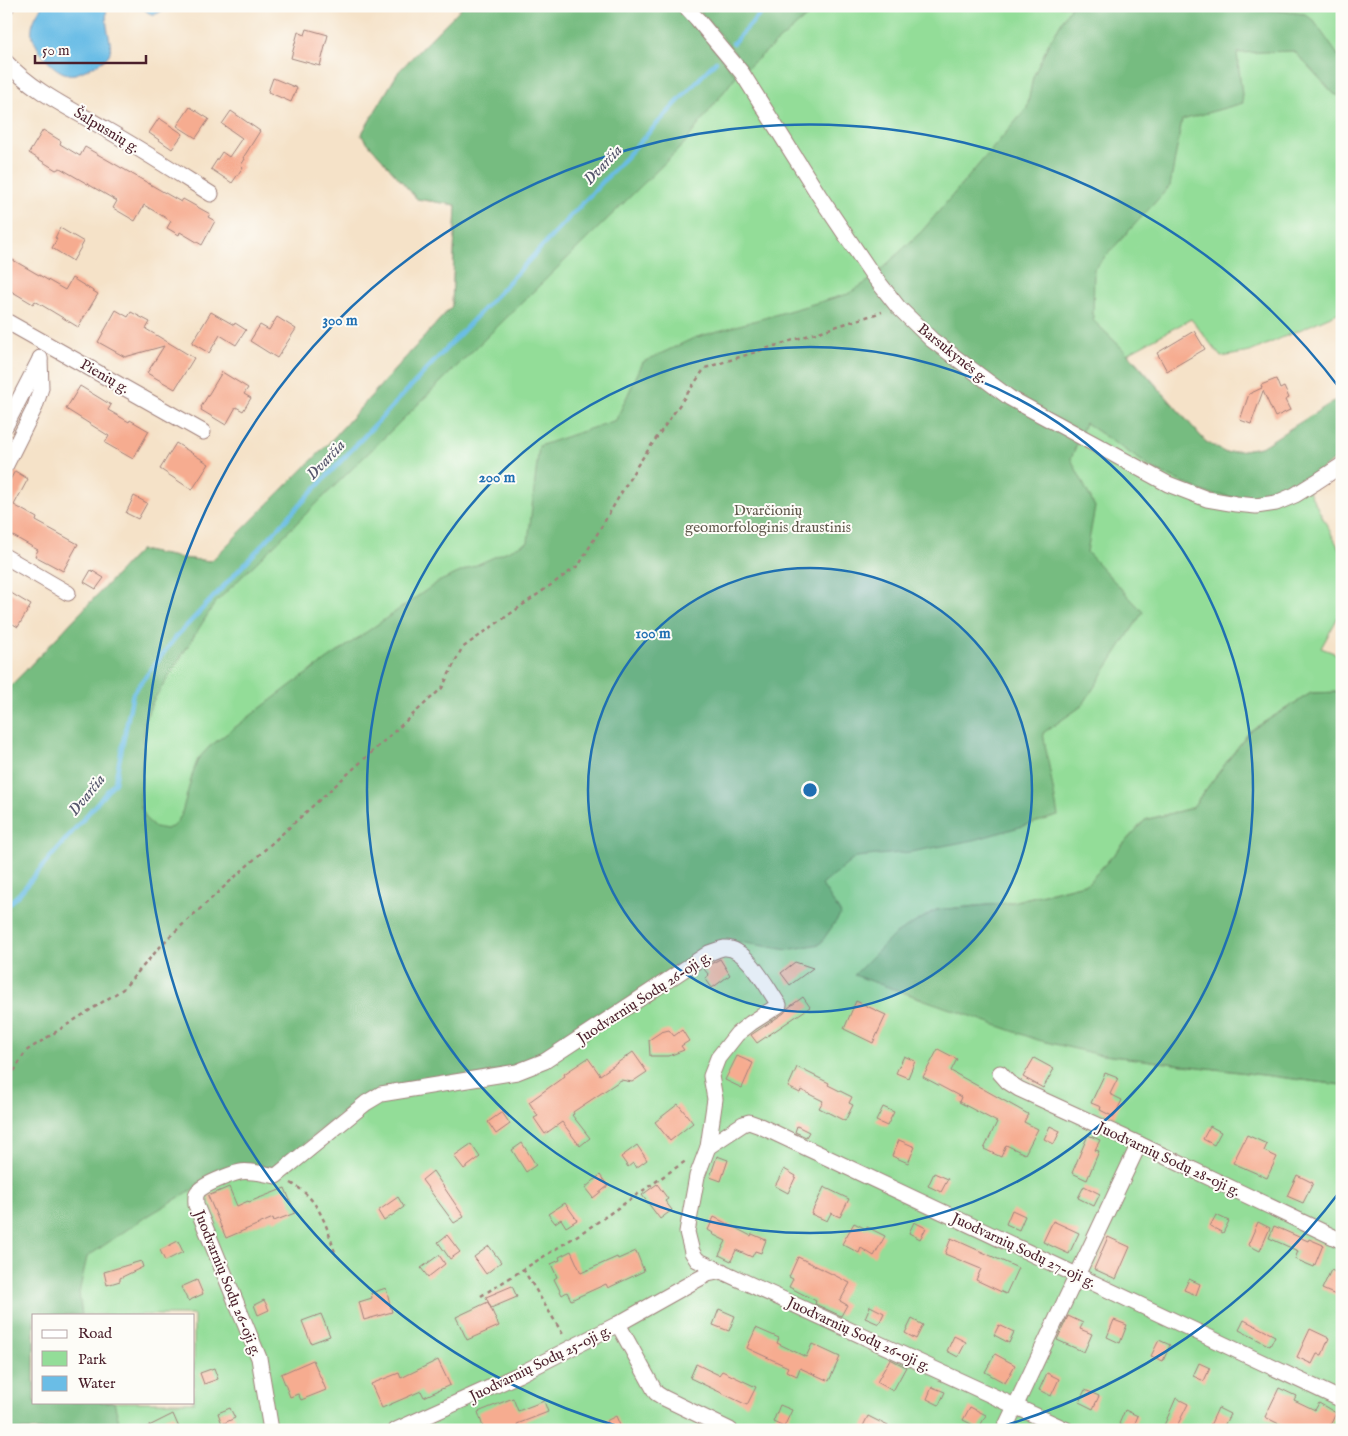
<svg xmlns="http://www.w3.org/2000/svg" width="1348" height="1436" font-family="'IM FELL English',serif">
<rect width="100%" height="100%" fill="#fdfcf7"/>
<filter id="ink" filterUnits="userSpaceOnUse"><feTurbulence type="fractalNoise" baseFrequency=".02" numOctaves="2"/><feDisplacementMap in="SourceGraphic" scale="10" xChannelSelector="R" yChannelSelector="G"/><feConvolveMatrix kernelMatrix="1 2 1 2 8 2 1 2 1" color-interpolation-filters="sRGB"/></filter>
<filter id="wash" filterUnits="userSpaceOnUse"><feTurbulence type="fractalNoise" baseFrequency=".0096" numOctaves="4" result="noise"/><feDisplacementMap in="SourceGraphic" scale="20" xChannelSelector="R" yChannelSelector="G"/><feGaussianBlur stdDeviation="1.12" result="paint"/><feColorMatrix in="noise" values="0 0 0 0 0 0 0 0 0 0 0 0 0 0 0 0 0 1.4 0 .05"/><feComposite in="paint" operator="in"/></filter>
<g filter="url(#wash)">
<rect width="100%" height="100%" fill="#f5e2c8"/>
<path fill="#93dd98" stroke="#6e7e62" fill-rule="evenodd" d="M463,6H1342V311L1250,352L1221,357L1191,319L1128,353L1206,442L1226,453L1261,447L1304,482L1342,554V610L1321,648L1342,656V692L1311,693L1250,731L1192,808L1145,820L1088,883L1008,903L936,910L1096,1054L1342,1085V1430H6V691L140,550L181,558L211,561L328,444L452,306L456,205L417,199L361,135L399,71ZM34,1315H194V1402H34Z"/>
<g fill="#76bc80" stroke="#606e56">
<polygon points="463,6 676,6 695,26 736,76 683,145 215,603 153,701 145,720 140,805 147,820 155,827 166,829 174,826 181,816 193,772 198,759 209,747 295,682 438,582 528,542 539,446 616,420 643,362 694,338 848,294 870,280 922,231 1027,108 1033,77 1049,43 1071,6 1239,6 1305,14 1314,21 1342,61 1342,97 1334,94 1294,51 1237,53 1243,103 1182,120 1170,186 1094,269 1093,320 1127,353 1206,442 1226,453 1261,447 1342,396 1342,455 1286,493 1268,499 1245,499 1207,493 1155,470 1085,423 1071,459 1095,507 1087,552 1143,612 1082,706 1043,733 1058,816 974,840 911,852 856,857 822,885 841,914 820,944 788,950 739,942 703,952 534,1060 471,1078 358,1100 318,1131 277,1168 242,1166 210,1179 141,1220 87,1257 79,1293 82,1315 34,1315 34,1402 114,1402 121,1430 6,1430 6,691 140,550 181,558 211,561 328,444 452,306 456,205 417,199 361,135 399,71"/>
<polygon points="696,6 819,6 747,68 717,30"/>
<polygon points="1342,692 1342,1085 1096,1054 1038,1040 854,975 894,935 936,910 1008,903 1088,883 1145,820 1192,808 1250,731 1311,693"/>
</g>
<g fill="#6abde6" stroke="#5a6e88">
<path d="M42,6H107C106,13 106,19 107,26C108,34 112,44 110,52C108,59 98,64 92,67C87,69 80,73 75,74C57,78 36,50 32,35C30,25 37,14 42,6Z"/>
<path d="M141,6H167C156,17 151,17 141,6Z"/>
</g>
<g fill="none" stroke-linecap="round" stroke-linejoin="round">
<g stroke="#6abde6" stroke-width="4.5">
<polyline points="733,43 768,6"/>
<polyline points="6,906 19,894 115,782 133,693 175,638 716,61"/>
</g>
</g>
<g id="blocks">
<g fill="#f6ac90">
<polygon points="307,29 328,35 320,66 291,58 298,32 305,35"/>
<polygon points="273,78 297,88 291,102 268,92"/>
<polygon points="190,107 209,119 196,138 177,126"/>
<polygon points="231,111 260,131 243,158 245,159 241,165 243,167 232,183 211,169 222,152 229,157 242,138 222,124"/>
<polygon points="159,118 183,134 172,149 149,133"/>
<polygon points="43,130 61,141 60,144 80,156 85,147 181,202 183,199 210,214 208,217 215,221 202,245 180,232 179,235 167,228 171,221 144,205 135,221 113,208 117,201 60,168 56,170 29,153"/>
<polygon points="60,228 84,242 73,261 52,248 57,239 55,238"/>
<polygon points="6,256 65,290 72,278 98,294 78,327 35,301 33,304 6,288"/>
<polygon points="116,310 128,317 131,312 150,322 146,329 194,358 175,389 147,373 164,346 125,357 98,342"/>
<polygon points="211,312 234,325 235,323 246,330 236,345 220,335 209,353 192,343"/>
<polygon points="277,317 296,329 277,358 250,341 260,325 269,330"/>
<polygon points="1194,331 1205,349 1167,371 1157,353"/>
<polygon points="222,372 248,388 244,394 251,398 243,411 236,407 226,425 201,410 202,408 201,407"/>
<polygon points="1276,379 1280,389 1284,387 1289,398 1285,400 1290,410 1275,417 1263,391 1251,424 1240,420 1249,394 1262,388 1261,385"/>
<polygon points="80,386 111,405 108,410 129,422 130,420 149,431 133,459 105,443 109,436 66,409"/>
<polygon points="176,443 209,464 192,490 160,469"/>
<polygon points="15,471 28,479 14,505 37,518 36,521 78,544 63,571 35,556 38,550 6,532 6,487"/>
<polygon points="134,496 147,503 138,519 126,513"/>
<polygon points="91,570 104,578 96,589 84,582"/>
<polygon points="6,590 31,605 18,627 6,620"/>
<polygon points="720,959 730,975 712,988 705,978 709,975 703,968"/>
<polygon points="795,962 813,968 790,985 781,973"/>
<polygon points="803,997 810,1007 757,1043 751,1035 784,1013 788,1008"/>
<polygon points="856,1001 886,1015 873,1043 844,1029"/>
<polygon points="669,1030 674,1036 682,1030 689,1041 681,1046 684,1050 669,1056 650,1056 649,1040 661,1032"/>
<polygon points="938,1049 957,1059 951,1071 1028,1114 1024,1122 1038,1129 1025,1154 1006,1145 1001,1157 984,1149 997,1122 959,1102 961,1097 923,1077"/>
<polygon points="633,1052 647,1072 632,1082 621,1080 573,1112 574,1114 572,1115 590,1138 580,1146 562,1122 545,1134 534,1118 538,1116 529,1102 565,1076 564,1074 588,1058 600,1075"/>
<polygon points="737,1056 753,1063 742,1088 725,1080"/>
<polygon points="904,1056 915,1061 908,1078 896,1073"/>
<polygon points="1034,1058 1054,1069 1043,1088 1023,1077"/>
<polygon points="797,1067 829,1083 828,1085 852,1097 849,1103 853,1105 845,1121 819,1108 823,1101 801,1090 800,1093 788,1087"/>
<polygon points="1105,1073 1118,1078 1110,1094 1122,1100 1114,1117 1100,1110 1101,1107 1091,1103"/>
<polygon points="678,1104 693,1123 670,1141 655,1122"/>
<polygon points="883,1107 894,1112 887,1126 876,1121"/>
<polygon points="502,1112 510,1124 496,1134 488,1122"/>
<polygon points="797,1126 809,1132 806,1137 795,1132"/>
<polygon points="1050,1126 1060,1131 1054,1144 1044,1139"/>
<polygon points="1210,1126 1221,1132 1214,1145 1203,1139"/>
<polygon points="1088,1135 1100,1140 1095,1150 1099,1151 1087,1180 1072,1173"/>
<polygon points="1247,1135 1267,1144 1264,1151 1277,1157 1267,1178 1233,1163"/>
<polygon points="899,1140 915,1147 908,1163 892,1156"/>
<polygon points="522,1143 536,1165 526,1172 512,1150"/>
<polygon points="471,1144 480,1157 464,1169 454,1156"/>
<polygon points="637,1145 647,1160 636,1168 633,1163 628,1167 621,1157"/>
<polygon points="717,1156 728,1160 721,1181 710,1177"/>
<polygon points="784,1169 796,1176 788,1193 775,1186"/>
<polygon points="433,1171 464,1217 454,1223 422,1180"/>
<polygon points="934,1173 948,1179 941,1192 928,1186"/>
<polygon points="600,1175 608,1186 593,1198 585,1188"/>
<polygon points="1297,1175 1313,1183 1303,1203 1287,1196"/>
<polygon points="657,1184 668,1199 665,1201 672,1210 660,1219 642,1195"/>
<polygon points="1084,1186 1100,1194 1094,1206 1078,1198"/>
<polygon points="229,1187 237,1206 248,1201 249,1202 285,1188 295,1213 274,1221 273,1218 226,1238 208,1196"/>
<polygon points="824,1187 849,1199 840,1217 831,1213 827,1221 811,1214"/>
<polygon points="398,1197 404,1207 384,1221 378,1211"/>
<polygon points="565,1203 577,1220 566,1227 561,1219 555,1223 548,1214"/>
<polygon points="1012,1210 1025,1216 1019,1230 1006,1224"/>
<polygon points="1216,1215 1229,1221 1223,1233 1210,1226"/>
<polygon points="714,1217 751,1236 752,1234 766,1240 761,1253 755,1251 752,1257 736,1250 731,1261 719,1255 726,1241 712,1234 713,1233 708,1230"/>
<polygon points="1053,1221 1079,1233 1069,1254 1043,1242"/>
<polygon points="914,1222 926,1228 920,1239 909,1233"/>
<polygon points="1258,1222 1270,1228 1260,1251 1248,1245"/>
<polygon points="854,1223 866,1229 867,1227 885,1236 874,1256 861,1248 859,1253 842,1244"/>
<polygon points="1274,1226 1308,1241 1309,1239 1323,1245 1314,1267 1295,1259 1298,1251 1269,1238"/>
<polygon points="447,1235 460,1252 450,1259 438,1242"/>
<polygon points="1108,1237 1130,1247 1116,1279 1094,1269"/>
<polygon points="951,1238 1018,1268 1006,1294 976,1280 981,1269 945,1254"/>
<polygon points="178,1241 183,1252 165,1261 160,1250"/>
<polygon points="489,1246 501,1262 486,1274 474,1257"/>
<polygon points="571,1251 581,1273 617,1257 618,1259 636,1251 644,1271 608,1288 606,1284 571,1300 567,1292 562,1295 554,1279 557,1277 551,1264 560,1260 559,1257"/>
<polygon points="439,1255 445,1264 428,1277 421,1268"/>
<polygon points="798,1257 850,1283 840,1301 847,1305 841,1316 815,1304 816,1301 789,1287 793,1279 789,1277"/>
<polygon points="141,1261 143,1267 120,1278 120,1281 107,1285 104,1272"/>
<polygon points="1331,1270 1342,1275 1342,1289 1338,1296 1322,1289"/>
<polygon points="1189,1279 1200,1284 1196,1295 1184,1290"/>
<polygon points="197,1280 203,1294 188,1301 181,1287"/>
<polygon points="512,1286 517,1297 491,1308 486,1297"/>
<polygon points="386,1288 392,1312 364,1320 359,1302 372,1298 371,1293"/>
<polygon points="264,1300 269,1310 258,1315 254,1305"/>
<polygon points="488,1302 499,1326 467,1340 456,1317"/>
<polygon points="870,1306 884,1313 879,1324 865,1318"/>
<polygon points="719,1309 735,1316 729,1331 713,1325"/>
<polygon points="321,1314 330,1336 311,1343 302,1321"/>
<polygon points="1068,1316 1083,1323 1080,1329 1092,1334 1084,1352 1057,1340"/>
<polygon points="912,1319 923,1325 916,1339 905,1333"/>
<polygon points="1114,1320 1127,1325 1120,1343 1107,1337"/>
<polygon points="1244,1320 1275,1336 1270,1346 1239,1330"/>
<polygon points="999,1325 1014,1332 1009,1343 994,1335"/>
<polygon points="756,1328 779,1338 777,1343 806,1357 812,1344 840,1357 829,1381 800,1368 797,1376 786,1371 788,1367 747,1348"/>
<polygon points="1310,1329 1329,1338 1322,1355 1317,1354 1312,1364 1297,1357"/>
<polygon points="954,1336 966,1342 958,1357 947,1351"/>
<polygon points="1159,1340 1170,1345 1163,1361 1151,1356"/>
<polygon points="995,1354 1015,1365 1005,1383 985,1372"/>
<polygon points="890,1359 906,1367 893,1391 877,1382"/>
<polygon points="313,1360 326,1390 301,1400 298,1394 290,1397 281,1374"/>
<polygon points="438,1360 450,1385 424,1397 421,1391 382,1408 371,1384 399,1373 401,1378"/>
<polygon points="1199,1363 1210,1368 1204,1381 1193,1376"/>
<polygon points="696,1364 719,1375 722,1371 756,1387 747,1405 690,1378"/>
<polygon points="214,1368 218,1379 204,1384 200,1373"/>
<polygon points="1047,1373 1059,1379 1051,1396 1039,1390"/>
<polygon points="932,1387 945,1392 939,1405 927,1399"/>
<polygon points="1279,1388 1296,1396 1294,1400 1315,1410 1319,1403 1336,1413 1328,1430 1312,1430 1300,1424 1297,1430 1291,1430 1265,1417"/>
<polygon points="1085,1390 1099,1396 1093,1409 1079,1402"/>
<polygon points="513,1398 518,1411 544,1401 548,1412 517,1424 519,1430 484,1430 478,1412"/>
<polygon points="1176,1398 1188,1404 1175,1430 1162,1430"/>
<polygon points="780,1405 792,1410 784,1427 773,1422"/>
<polygon points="970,1407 986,1415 979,1428 963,1420"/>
<polygon points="230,1408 235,1418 222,1424 218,1413"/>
<polygon points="1218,1408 1230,1414 1222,1430 1208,1430"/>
<polygon points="1125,1410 1138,1416 1132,1430 1119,1424"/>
<polygon points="173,1414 180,1430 141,1430"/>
<polygon points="616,1416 622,1430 610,1430 606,1421"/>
<polygon points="868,1416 896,1430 861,1430"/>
</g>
</g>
</g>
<g filter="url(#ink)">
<use href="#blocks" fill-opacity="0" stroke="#a0807a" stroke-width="1"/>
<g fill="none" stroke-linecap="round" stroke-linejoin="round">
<defs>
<g id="minor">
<polyline points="685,6 698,20 742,73 820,197 872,274 898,307 932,340 1010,398 1168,484 1207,499 1236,504 1256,506 1276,503 1295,495 1316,482 1342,465"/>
<polyline points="6,7 7,6"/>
<path d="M6,62C34,92 72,109 107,130C142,150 176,172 211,194"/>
<polyline points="6,321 203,432"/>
<polyline points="6,425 40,359"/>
<polyline points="6,465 35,407 41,388 40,358"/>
<polyline points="6,557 68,593"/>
<polyline points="1000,1073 1008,1082 1019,1089 1139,1144 1342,1241"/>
<polyline points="708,1147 743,1124 749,1122 760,1126 1342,1400"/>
<polyline points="618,1324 693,1282 708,1274 722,1271"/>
<path d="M271,1430L259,1358L196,1205C196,1201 195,1196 197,1193C201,1185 231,1174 240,1172C249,1170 266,1174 276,1176L366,1103L381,1094L517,1072L545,1061L709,953C714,951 719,949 724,948C746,946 768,989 779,1005L751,1023L737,1034L718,1058L711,1076L715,1099L708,1147L697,1176L687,1232L692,1252L697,1260L1067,1430"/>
<polyline points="396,1430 518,1375 618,1324 656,1393 664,1398 730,1430"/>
<polyline points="1004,1430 1139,1144"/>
</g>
</defs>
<use href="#minor" stroke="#a0807a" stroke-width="17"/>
<g stroke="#a0807a" stroke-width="2.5" stroke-dasharray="4 4" stroke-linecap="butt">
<polyline points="6,1085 26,1051 123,989 168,938 442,688 462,648 579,565 637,466 705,368 882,312"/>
<path d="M291,1183C320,1199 327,1227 336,1256"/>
<polyline points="523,1269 564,1336"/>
<polyline points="481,1296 589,1228 687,1160"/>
</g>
<use href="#minor" stroke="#fff" stroke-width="15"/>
</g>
</g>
<circle cx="810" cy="790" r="222" fill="#1f6fb2" fill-opacity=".12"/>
<g fill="none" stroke="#1f6fb2" stroke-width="2.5">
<circle cx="810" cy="790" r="222"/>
<circle cx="810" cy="790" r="443"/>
<path d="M1341 1190A665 665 0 0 1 993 1429M627 1429A665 665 0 1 1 1341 390"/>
</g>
<g text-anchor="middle" stroke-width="4" stroke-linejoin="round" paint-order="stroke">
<g font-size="15" fill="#4a1f2b" stroke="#fdfcf7">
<text transform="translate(107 130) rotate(31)" y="5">Šalpusnių g.</text>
<text transform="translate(953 353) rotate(39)" y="5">Barsukynės g.</text>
<text transform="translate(105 376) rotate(30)" y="5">Pienių g.</text>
<text transform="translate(644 997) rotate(-33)" y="5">Juodvarnių Sodų 26-oji g.</text>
<text transform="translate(1169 1159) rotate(25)" y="5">Juodvarnių Sodų 28-oji g.</text>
<text transform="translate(1024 1250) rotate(25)" y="5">Juodvarnių Sodų 27-oji g.</text>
<text transform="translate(228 1283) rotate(68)" y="5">Juodvarnių Sodų 26-oji g.</text>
<text transform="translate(859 1334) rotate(25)" y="5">Juodvarnių Sodų 26-oji g.</text>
<text transform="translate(540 1363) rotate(-26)" y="5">Juodvarnių Sodų 25-oji g.</text>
</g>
<g font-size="15" fill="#60584c" stroke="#fdfcf7">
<text x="768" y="515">Dvarčionių<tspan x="768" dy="17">geomorfologinis draustinis</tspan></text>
</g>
<g font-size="16" font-style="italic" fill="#55566c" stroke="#fdfcf7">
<text transform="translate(602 164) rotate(-47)" y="6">Dvarčia</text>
<text transform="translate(325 459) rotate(-47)" y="6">Dvarčia</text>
<text transform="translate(86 794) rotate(-51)" y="6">Dvarčia</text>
</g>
</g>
<circle cx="810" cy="790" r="8" fill="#1f6fb2" stroke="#fdfcf7" stroke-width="2.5"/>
<g font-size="15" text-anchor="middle" font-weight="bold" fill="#1f6fb2" stroke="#fdfcf7" stroke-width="4" stroke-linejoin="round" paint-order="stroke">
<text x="340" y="325">300 m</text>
<text x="497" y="482">200 m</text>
<text x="653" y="638">100 m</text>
</g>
<rect width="1348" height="1436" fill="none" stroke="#fdfcf7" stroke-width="25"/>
<rect x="32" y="1314" width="162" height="90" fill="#fdfcf7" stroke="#b5a4a5"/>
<rect x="42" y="1330" width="25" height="8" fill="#ffffff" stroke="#b5a4a5"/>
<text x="78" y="1338" font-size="15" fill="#4a1f2b">Road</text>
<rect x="42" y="1351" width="25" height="15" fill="#93dd98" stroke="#b5a4a5"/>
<text x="78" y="1364" font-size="15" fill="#4a1f2b">Park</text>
<rect x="42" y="1376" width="25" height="15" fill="#6abde6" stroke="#b5a4a5"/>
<text x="78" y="1388" font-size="15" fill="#4a1f2b">Water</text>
<path d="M35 55v8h111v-8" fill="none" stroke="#4a1f2b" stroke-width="2.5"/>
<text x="42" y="55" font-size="15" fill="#4a1f2b" stroke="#fdfcf7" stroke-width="4" paint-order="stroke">50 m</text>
</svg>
